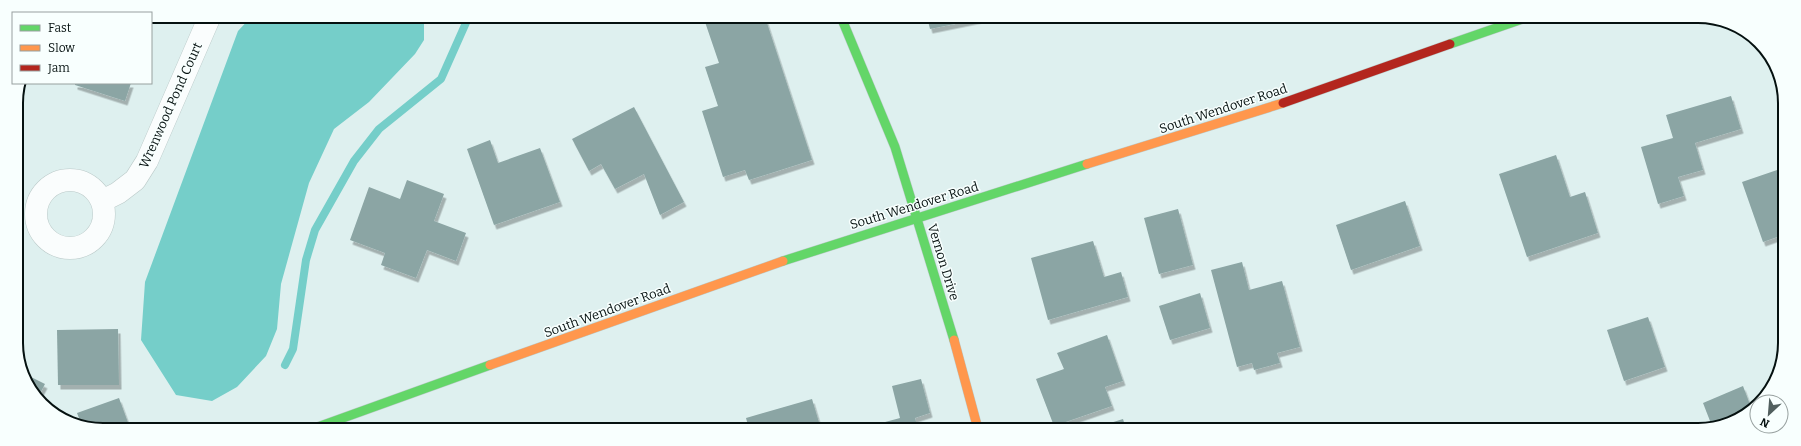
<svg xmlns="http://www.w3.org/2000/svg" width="1801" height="446" font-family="Bitter,serif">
<defs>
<filter id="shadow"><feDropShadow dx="2.5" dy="4.5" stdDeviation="0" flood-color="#0004"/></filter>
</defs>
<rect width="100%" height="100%" fill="#def0ef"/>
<polygon fill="#75cec9" points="252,16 424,16 424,40 415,54 369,102 334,129 309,183 281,284 277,329 266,356 237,387 212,401 176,395 141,340 145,282 238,31"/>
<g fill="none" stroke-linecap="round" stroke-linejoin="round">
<polyline stroke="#75cec9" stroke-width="8" points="285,365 293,349 306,260 315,230 354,161 379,129 441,79 469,16"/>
</g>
<g fill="#8ba5a4" filter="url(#shadow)">
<polygon points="723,17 765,17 812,160 749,180 745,170 723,177 702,111 718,106 705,67 719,63 705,22"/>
<polygon points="927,17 984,17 984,18 930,29"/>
<polygon points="75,83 131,83 125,101 75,85"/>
<polygon points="1731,96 1741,129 1695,143 1703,170 1678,177 1684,196 1658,204 1641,147 1673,138 1666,115"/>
<polygon points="634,107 684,202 660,215 644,174 615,189 601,164 589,171 572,139"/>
<polygon points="490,140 498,163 540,148 560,202 494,225 467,149"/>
<polygon points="1556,155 1570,197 1585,192 1598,233 1527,257 1499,174"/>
<polygon points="1783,168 1783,235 1763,242 1742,182"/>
<polygon points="407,180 444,194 434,221 466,233 456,261 427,250 416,278 381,265 385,253 350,240 369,187 400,199"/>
<polygon points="1405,201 1420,246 1351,270 1336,225"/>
<polygon points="1178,209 1193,265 1159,274 1144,218"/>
<polygon points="1093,241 1104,277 1121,272 1128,297 1048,320 1031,258"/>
<polygon points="1242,262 1249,290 1282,281 1300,347 1277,353 1280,363 1254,370 1252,363 1237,367 1211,270"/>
<polygon points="1200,293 1210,328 1170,340 1159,306"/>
<polygon points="1648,317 1665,367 1624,381 1607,330"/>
<polygon points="118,329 119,385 58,385 57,330"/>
<polygon points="1107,335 1123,381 1105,387 1112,406 1054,426 1036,379 1064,369 1057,353"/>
<polygon points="25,374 45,384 38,397"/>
<polygon points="921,379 930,413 915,418 918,429 859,429 900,418 892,386"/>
<polygon points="1743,386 1752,410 1712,426 1703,403"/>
<polygon points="119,398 130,428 86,428 82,426 77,413"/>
<polygon points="812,399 821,429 749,429 746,418"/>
<polygon points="1123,419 1126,429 1091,429"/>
</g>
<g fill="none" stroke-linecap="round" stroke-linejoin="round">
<defs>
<g id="street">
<circle cx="70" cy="214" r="34"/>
<polyline points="102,201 118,193 135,180 147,161 210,16"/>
</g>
<g id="fast">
<polyline points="841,17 895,147 954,340"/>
<polyline points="1450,44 1525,18"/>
<polyline points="783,261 1087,164"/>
<polyline points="315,428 490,365"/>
</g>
<g id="slow">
<polyline points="1087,164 1283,103"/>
<polyline points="954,340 978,429"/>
<polyline points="490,365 783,261"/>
</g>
<polyline id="jam" points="1283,103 1450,44"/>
</defs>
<use href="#street" stroke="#bbcac9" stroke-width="23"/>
<use href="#fast" stroke="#bbcac9" stroke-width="10"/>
<use href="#slow" stroke="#bbcac9" stroke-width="10"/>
<use href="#jam" stroke="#bbcac9" stroke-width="10"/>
<use href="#street" stroke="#fafdfd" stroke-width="22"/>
<use href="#fast" stroke="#63d668" stroke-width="9"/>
<use href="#slow" stroke="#ff974d" stroke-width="9"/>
<use href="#jam" stroke="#b3261e" stroke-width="9"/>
</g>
<g text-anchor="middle" stroke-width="3" stroke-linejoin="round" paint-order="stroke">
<g font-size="13" fill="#051110" stroke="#f8fffe">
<text transform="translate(170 105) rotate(-66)" y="5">Wrenwood Pond Court</text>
<text transform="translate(1223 108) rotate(-18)" y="5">South Wendover Road</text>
<text transform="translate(914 205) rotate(-17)" y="5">South Wendover Road</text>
<text transform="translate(944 262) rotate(73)" y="5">Vernon Drive</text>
<text transform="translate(607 310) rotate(-20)" y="5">South Wendover Road</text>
</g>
</g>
<path d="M0 0H1801V446H0ZM103 23H1698A80 80 0 0 1 1778 103V343A80 80 0 0 1 1698 423H103A80 80 0 0 1 23 343V103A80 80 0 0 1 103 23Z" fill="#f8fffe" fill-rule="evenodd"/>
<path fill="none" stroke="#051110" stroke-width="2" d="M103 23H1698A80 80 0 0 1 1778 103V343A80 80 0 0 1 1698 423H103A80 80 0 0 1 23 343V103A80 80 0 0 1 103 23Z"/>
<rect x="12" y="12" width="140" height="72" fill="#f8fffe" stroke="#97a09f"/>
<rect x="20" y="25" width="20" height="6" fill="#63d668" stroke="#97a09f"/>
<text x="48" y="32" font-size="12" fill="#051110">Fast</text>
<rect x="20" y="45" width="20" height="6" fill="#ff974d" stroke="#97a09f"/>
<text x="48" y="52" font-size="12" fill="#051110">Slow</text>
<rect x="20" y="65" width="20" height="6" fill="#b3261e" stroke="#97a09f"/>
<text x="48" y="72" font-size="12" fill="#051110">Jam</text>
<g transform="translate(1769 414) rotate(206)"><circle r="19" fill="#f8fffe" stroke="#97a09f"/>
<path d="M0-3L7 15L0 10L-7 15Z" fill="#515f5e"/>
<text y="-6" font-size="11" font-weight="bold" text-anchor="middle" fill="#051110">N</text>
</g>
</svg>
